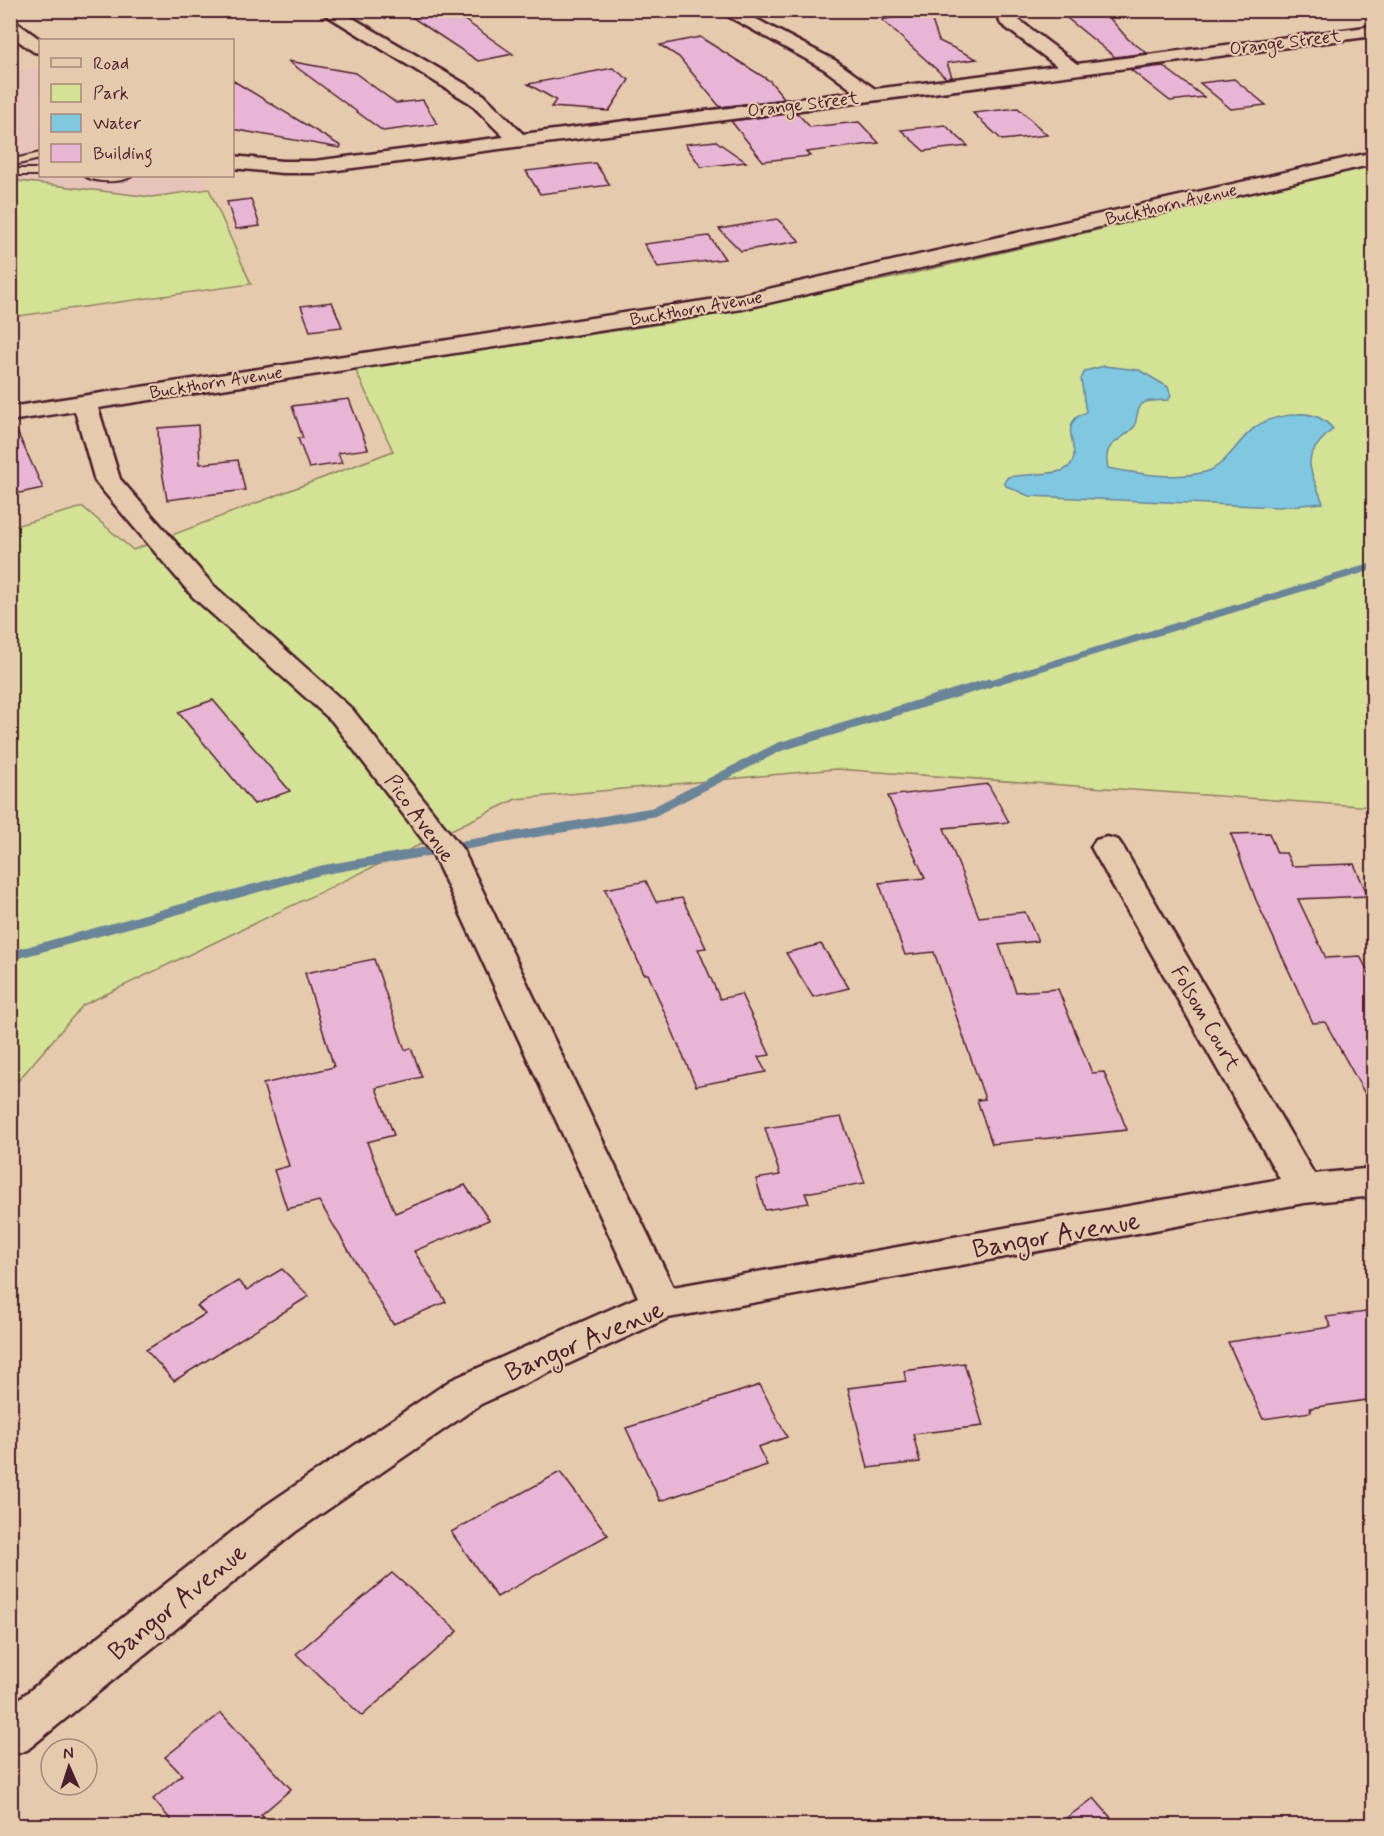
<svg xmlns="http://www.w3.org/2000/svg" width="1384" height="1836" font-family="Mynerve,sans-serif">
<rect width="100%" height="100%" fill="#e6caad"/>
<filter id="ink" filterUnits="userSpaceOnUse"><feTurbulence type="fractalNoise" baseFrequency=".0167" numOctaves="2"/><feDisplacementMap in="SourceGraphic" scale="12" xChannelSelector="R" yChannelSelector="G"/><feConvolveMatrix kernelMatrix="1 2 1 2 8 2 1 2 1" color-interpolation-filters="sRGB"/></filter>
<g filter="url(#ink)">
<polygon fill="#e7c4b9" points="40,66 40,176 203,176 209,189 151,197 11,180 10,177 23,166 11,153 11,73"/>
<g fill="#d3e295" stroke="#8e8060" stroke-width="1.5">
<polygon points="1373,165 1373,807 836,769 516,799 83,1005 11,1089 11,527 83,507 133,550 393,451 355,369 688,320 897,277"/>
<polygon points="11,180 151,197 209,189 251,284 11,317"/>
</g>
<path fill="#7fc8e0" stroke="#6a8498" stroke-width="1.5" d="M1104,366L1139,370L1168,387L1171,396L1168,400C1142,402 1139,398 1135,426C1119,444 1102,441 1108,468C1141,474 1173,480 1205,472C1228,466 1238,438 1257,426C1268,418 1283,416 1297,414C1312,413 1324,418 1333,429C1299,459 1309,465 1323,503L1278,507L1029,496L1006,486L1004,482L1008,477C1021,475 1056,474 1064,470C1087,457 1061,434 1075,419C1077,416 1083,414 1086,412L1081,379L1085,371Z"/>
<g fill="none" stroke-linecap="round" stroke-linejoin="round">
<polyline stroke="#6a8498" stroke-width="7" points="984,685 1374,566"/>
<polyline stroke="#6a8498" stroke-width="9" points="10,956 322,870 653,812 779,747 989,683"/>
</g>
<g fill="#e8b6d5" stroke="#4a1f2b" stroke-width="1.5">
<polygon points="401,10 450,10 513,54 478,61"/>
<polygon points="1057,10 1095,10 1098,14 1106,14 1128,39 1147,53 1115,57"/>
<polygon points="917,12 929,12 939,41 977,59 947,63 952,77 946,78 882,20"/>
<polygon points="700,37 770,81 785,99 720,107 679,57 660,45"/>
<polygon points="288,61 355,73 396,103 423,100 437,124 383,131"/>
<polygon points="1163,66 1204,97 1170,101 1131,70"/>
<polygon points="613,68 629,80 609,111 551,107 556,100 528,84"/>
<polygon points="1234,79 1266,105 1231,109 1200,83"/>
<polygon points="232,80 341,146 340,148 232,129"/>
<polygon points="1018,108 1047,135 1002,140 973,113"/>
<polygon points="797,113 810,127 859,122 879,143 806,152 810,156 763,161 731,121"/>
<polygon points="945,125 968,146 924,151 901,130"/>
<polygon points="716,141 746,162 701,167 685,144"/>
<polygon points="595,163 610,185 540,194 526,171"/>
<polygon points="251,199 260,226 236,229 227,202"/>
<polygon points="777,219 800,241 741,251 719,229"/>
<polygon points="709,236 725,259 658,267 644,244"/>
<polygon points="332,302 342,327 310,331 301,306"/>
<polygon points="349,399 368,449 338,453 342,463 309,468 298,438 303,438 292,406"/>
<polygon points="10,423 13,423 43,488 10,495"/>
<polygon points="198,425 200,464 238,460 245,490 167,500 159,453 158,428"/>
<polygon points="213,700 290,791 254,804 178,712"/>
<polygon points="988,784 1009,822 944,828 979,917 1025,912 1038,941 999,945 1016,992 1058,989 1092,1073 1104,1072 1127,1130 992,1144 977,1100 985,1099 934,952 905,955 879,883 925,878 888,796"/>
<polygon points="1269,833 1277,853 1286,853 1292,866 1354,864 1368,896 1298,899 1326,958 1360,956 1374,983 1374,1110 1325,1022 1313,1023 1256,900 1231,834"/>
<polygon points="646,881 656,902 682,898 706,948 698,949 720,999 741,994 770,1055 758,1057 766,1072 696,1086 648,974 644,974 605,889"/>
<polygon points="821,944 849,988 813,997 786,953"/>
<polygon points="374,959 405,1050 411,1048 422,1077 376,1088 394,1135 367,1142 395,1213 465,1185 489,1220 414,1251 446,1302 393,1324 319,1201 287,1209 274,1170 289,1166 263,1084 334,1067 305,973"/>
<polygon points="841,1117 865,1183 805,1193 809,1203 765,1210 756,1179 780,1175 765,1128"/>
<polygon points="282,1269 309,1296 174,1381 146,1350 205,1314 197,1306 238,1281 247,1290"/>
<polygon points="1374,1311 1374,1399 1310,1408 1311,1412 1263,1419 1228,1342 1331,1327 1326,1317"/>
<polygon points="964,1363 983,1426 913,1434 920,1462 868,1468 848,1388 906,1381 904,1371"/>
<polygon points="760,1385 787,1437 758,1447 767,1465 660,1501 626,1428"/>
<polygon points="560,1472 608,1535 497,1597 451,1532"/>
<polygon points="392,1573 458,1631 362,1716 296,1654"/>
<polygon points="221,1713 291,1789 261,1815 272,1826 176,1826 153,1799 182,1775 165,1757"/>
<polygon points="1094,1798 1118,1826 1055,1826"/>
</g>
<g fill="none" stroke-linecap="round" stroke-linejoin="round">
<defs>
<g id="service">
<polygon points="40,153 40,159 10,166 10,160"/>
<rect x="10" y="169" width="30" height="6"/>
<path d="M85,176H132C122,183 95,183 85,176Z"/>
</g>
<g id="minor">
<polygon points="318,10 339,10 484,95 523,134 855,92 824,69 717,10 739,10 836,61 875,89 1057,66 1001,24 995,10 1012,10 1015,17 1077,64 1374,26 1374,36 314,173 282,173 232,168 232,156 282,161 314,161 504,137 470,103"/>
<polygon points="10,21 16,22 41,40 40,53 34,52 10,35"/>
<polygon points="1374,152 1374,164 742,309 98,408 120,479 213,585 352,709 463,850 673,1287 1280,1179 1091,847 1096,840 1107,837 1118,840 1123,847 1314,1174 1374,1168 1374,1196 1304,1203 668,1318 481,1404 295,1532 27,1750 10,1756 10,1706 265,1506 451,1380 638,1297 432,852 332,721 193,597 99,486 95,481 75,411 10,421 10,407 742,295"/>
</g>
</defs>
<use href="#service" stroke="#4a1f2b" stroke-width="4"/>
<use href="#minor" stroke="#4a1f2b" stroke-width="5"/>
<use href="#service" fill="#e6caad" fill-rule="evenodd"/>
<use href="#minor" fill="#e6caad" fill-rule="evenodd"/>
</g>
</g>
<g text-anchor="middle" stroke-width="4.5" stroke-linejoin="round" paint-order="stroke">
<g font-size="18" fill="#4a1f2b" stroke="#e6caad">
<text transform="translate(1285 42) rotate(-7)" y="6">Orange Street</text>
<text transform="translate(803 104) rotate(-7)" y="6">Orange Street</text>
<text transform="translate(1171 204) rotate(-13)" y="6">Buckthorn Avenue</text>
<text transform="translate(696 308) rotate(-10)" y="6">Buckthorn Avenue</text>
<text transform="translate(216 382) rotate(-9)" y="6">Buckthorn Avenue</text>
</g>
<g font-size="21" fill="#4a1f2b" stroke="#e6caad">
<text transform="translate(420 818) rotate(54)" y="7">Pico Avenue</text>
<text transform="translate(1206 1018) rotate(60)" y="7">Folsom Court</text>
</g>
<g font-size="26" fill="#4a1f2b" stroke="#e6caad">
<text transform="translate(1056 1234) rotate(-10)" y="9">Bangor Avenue</text>
<text transform="translate(584 1340) rotate(-23)" y="9">Bangor Avenue</text>
<text transform="translate(177 1601) rotate(-39)" y="9">Bangor Avenue</text>
</g>
</g>
<rect width="1384" height="1836" fill="none" stroke="#e6caad" stroke-width="36"/>
<rect x="18" y="18" width="1348" height="1800" fill="none" stroke="#4a1f2b" stroke-width="2" filter="url(#ink)"/>
<rect x="39" y="39" width="195" height="138" fill="#e6caad" stroke="#a88679" stroke-width="1.5"/>
<rect x="51" y="58" width="30" height="9" fill="#e6caad" stroke="#a88679" stroke-width="1.5"/>
<text x="93" y="69" font-size="18" fill="#4a1f2b">Road</text>
<rect x="51" y="84" width="30" height="18" fill="#d3e295" stroke="#a88679" stroke-width="1.5"/>
<text x="93" y="99" font-size="18" fill="#4a1f2b">Park</text>
<rect x="51" y="114" width="30" height="18" fill="#7fc8e0" stroke="#a88679" stroke-width="1.5"/>
<text x="93" y="129" font-size="18" fill="#4a1f2b">Water</text>
<rect x="51" y="144" width="30" height="18" fill="#e8b6d5" stroke="#a88679" stroke-width="1.5"/>
<text x="93" y="159" font-size="18" fill="#4a1f2b">Building</text>
<g transform="translate(69 1767) rotate(357)"><circle r="28" fill="#e6caad" stroke="#a88679" stroke-width="1.5"/>
<path d="M0-4.5L10 22L0 15L-10 22Z" fill="#4a1f2b"/>
<text y="-9" font-size="16" font-weight="bold" text-anchor="middle" fill="#4a1f2b">N</text>
</g>
</svg>
